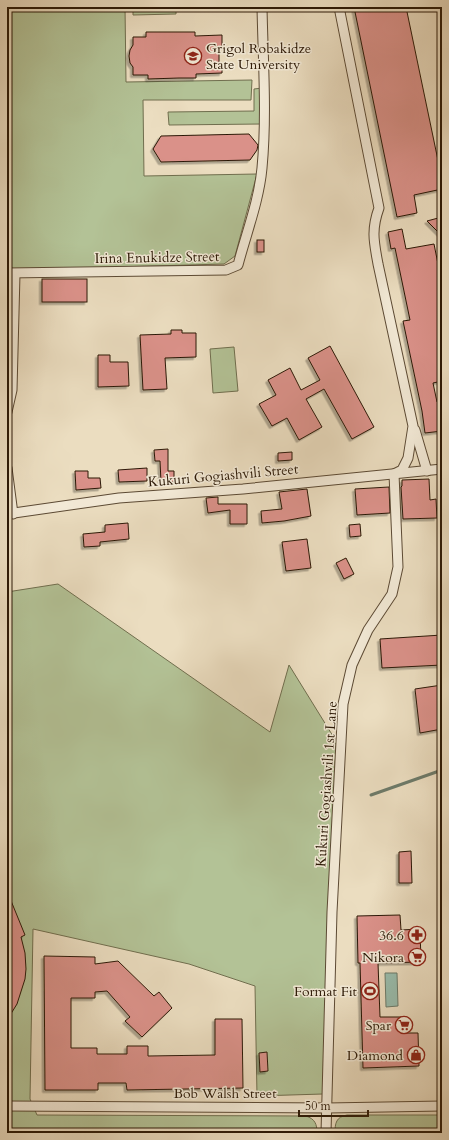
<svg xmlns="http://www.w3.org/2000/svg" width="449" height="1140" font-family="Cardo,serif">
<defs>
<filter id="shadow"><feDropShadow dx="-2.5" dy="2.5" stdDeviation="0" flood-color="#0004"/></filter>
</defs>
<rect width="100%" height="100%" fill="#ebddc0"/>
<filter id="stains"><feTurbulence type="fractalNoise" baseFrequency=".005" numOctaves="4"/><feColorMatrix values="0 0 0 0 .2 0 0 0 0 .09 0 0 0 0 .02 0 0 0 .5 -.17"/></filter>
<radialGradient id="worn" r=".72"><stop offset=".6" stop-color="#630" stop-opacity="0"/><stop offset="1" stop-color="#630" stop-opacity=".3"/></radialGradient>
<g fill="#b3c296" stroke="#706e4e">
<polygon points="7,7 125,7 126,82 252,80 251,100 143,100 144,176 257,174 235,256 224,264 7,270"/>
<polygon points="133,7 176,7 176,14 133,15"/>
<polygon points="262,88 262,124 169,125 168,112 254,111 254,89"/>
<polygon points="234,347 238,391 213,393 210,349"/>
<path d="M58,584L270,732L289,665L336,741L323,1094L257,1096L255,986L189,964L33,929L30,1099L37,1115L306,1116C315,1119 317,1124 317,1133H7V592Z"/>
<path d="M347,1115H442V1133H335C335,1123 336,1117 347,1115Z"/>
</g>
<polygon fill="#99bdad" stroke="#6d7b6a" points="385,973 397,973 398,1006 386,1007"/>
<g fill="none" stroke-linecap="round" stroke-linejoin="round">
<polyline stroke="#6d7b6a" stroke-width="3" points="371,795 442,770"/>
</g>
<g fill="#da9189" stroke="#2c1906" filter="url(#shadow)">
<polygon points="354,7 406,7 440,170 442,171 442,189 414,195 417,213 397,217"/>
<polygon points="146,32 195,32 195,36 222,35 222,47 219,47 219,63 222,63 222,73 196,74 196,78 179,78 148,79 148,75 133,75 133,67 130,63 129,56 130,50 133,45 133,37 146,37"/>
<polygon points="249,134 258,145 257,150 250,160 161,162 153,149 161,136"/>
<polygon points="442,217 442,236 427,221"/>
<polygon points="402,229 406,249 434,244 442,284 442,381 433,383 437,402 442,402 442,431 425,433 422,411 403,321 410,320 395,248 391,249 388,232"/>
<rect x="257" y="240" width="7" height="12"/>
<rect x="42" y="279" width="45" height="23"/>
<polygon points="171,330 182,330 182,333 196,333 196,357 165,358 167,389 143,390 140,335 171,334"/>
<polygon points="330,346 374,427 352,439 324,389 306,399 322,427 299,440 287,418 272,426 259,404 276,395 268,380 290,368 301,390 320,380 308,358"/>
<polygon points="98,355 110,355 110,362 128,362 129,386 98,387"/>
<polygon points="168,449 168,471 174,471 174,482 161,482 160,461 155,461 154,450"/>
<polygon points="292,452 292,460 278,461 278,453"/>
<polygon points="147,468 147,481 119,482 118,470"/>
<polygon points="75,471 88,471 88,478 100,478 101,488 76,490"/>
<polygon points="429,479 430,500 436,499 437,518 403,519 401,487 402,486 402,480"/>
<polygon points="389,487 390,513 357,515 355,489"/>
<polygon points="307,489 311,516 284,521 262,523 261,511 282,509 279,492"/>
<polygon points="218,497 218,504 247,504 247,524 230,524 230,510 208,513 206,498"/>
<polygon points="128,523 129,539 100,542 100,546 84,547 83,534 105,532 105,525"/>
<polygon points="360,524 361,536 350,537 349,525"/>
<polygon points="307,539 311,568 286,571 282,542"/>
<polygon points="346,558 354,574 344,579 336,563"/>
<polygon points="442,635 442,665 382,668 380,639"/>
<polygon points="442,685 442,729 420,733 415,689"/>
<polygon points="411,851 412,883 399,883 399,852"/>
<polygon points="7,891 25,935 21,937 25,953 26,969 25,979 17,1004 7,1020 8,964"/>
<polygon points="400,915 401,930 420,929 421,962 378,963 380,1017 407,1017 407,1033 418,1033 419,1066 363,1068 360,963 358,963 357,916"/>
<polygon points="44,956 95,957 95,964 118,961 154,996 159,992 172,1008 142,1037 125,1021 130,1017 107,991 95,992 95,998 71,998 71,1048 97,1048 97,1054 127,1054 127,1046 148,1046 148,1056 215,1055 215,1019 242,1019 243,1088 127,1090 126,1083 98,1083 98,1090 45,1090"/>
<polygon points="267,1052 268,1071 260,1072 259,1053"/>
</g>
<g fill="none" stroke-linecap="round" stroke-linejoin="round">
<defs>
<g id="minor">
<path d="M7,273L226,270L238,265C246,234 259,201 262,168C267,115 263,60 262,7"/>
<polyline points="7,412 12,390 15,274"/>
<polyline points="415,430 427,471"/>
<polyline points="7,468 13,514"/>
<polyline points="7,514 119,498 243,489 442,469"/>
<polyline points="7,1106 327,1108 442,1106"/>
<path d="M326,1133L332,912L343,704L352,665L368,630L392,594L398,567L394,474L402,470L408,458L413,426L378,264C374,242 371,230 379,208L339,7"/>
</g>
</defs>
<use href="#minor" stroke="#5c4a34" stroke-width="11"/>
<use href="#minor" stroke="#f2e9d6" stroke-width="9"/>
</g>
<defs>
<symbol id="university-ring" viewBox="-11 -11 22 22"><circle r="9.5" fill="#f2e9d6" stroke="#8f2418" stroke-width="1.5"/><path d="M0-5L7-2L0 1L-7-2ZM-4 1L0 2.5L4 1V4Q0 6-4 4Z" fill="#8f2418"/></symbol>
<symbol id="pharmacy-ring" viewBox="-11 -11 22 22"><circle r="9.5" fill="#f2e9d6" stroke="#8f2418" stroke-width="1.5"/><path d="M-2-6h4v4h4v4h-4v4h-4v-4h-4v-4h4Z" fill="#8f2418"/></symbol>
<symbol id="supermarket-ring" viewBox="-11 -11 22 22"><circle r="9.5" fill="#f2e9d6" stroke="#8f2418" stroke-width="1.5"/><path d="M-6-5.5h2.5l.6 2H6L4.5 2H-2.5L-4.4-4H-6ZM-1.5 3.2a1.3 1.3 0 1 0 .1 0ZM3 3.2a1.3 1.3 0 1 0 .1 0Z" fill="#8f2418"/></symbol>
<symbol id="stadium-ring" viewBox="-11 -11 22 22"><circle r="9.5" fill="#f2e9d6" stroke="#8f2418" stroke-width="1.5"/><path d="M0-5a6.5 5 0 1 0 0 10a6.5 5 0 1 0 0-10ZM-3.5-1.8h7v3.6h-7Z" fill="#8f2418"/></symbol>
<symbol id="shop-ring" viewBox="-11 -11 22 22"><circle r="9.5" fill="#f2e9d6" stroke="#8f2418" stroke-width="1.5"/><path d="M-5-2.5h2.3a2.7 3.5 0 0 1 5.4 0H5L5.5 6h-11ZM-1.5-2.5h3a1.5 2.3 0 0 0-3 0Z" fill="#8f2418"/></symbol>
</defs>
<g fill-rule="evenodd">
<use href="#university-ring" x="183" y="46" width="20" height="20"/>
<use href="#pharmacy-ring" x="407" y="925" width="20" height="20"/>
<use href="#supermarket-ring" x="407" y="947" width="20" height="20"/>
<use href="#stadium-ring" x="360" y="981" width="20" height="20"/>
<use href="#supermarket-ring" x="394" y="1015" width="20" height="20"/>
<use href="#shop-ring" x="406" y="1045" width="20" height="20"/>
</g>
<g text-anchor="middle" stroke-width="3" stroke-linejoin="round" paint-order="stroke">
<g font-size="14" fill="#2c1906" stroke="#f2e9d6" text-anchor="end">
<text x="206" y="53" text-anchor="start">Grigol Robakidze<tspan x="206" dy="16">State University</tspan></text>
<text x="404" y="940">36.6</text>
<text x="404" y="962">Nikora</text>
<text x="357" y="996">Format Fit</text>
<text x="391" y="1030">Spar</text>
<text x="403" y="1060">Diamond</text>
</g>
<g font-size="14" fill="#2c1906" stroke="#f2e9d6">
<text transform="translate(157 257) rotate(-1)" y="5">Irina Enukidze Street</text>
<text transform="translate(223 475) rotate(-5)" y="5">Kukuri Gogiashvili Street</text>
<text transform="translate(326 784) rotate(-86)" y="5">Kukuri Gogiashvili 1st Lane</text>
<text x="225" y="1098">Bob Walsh Street</text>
</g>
</g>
<rect width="449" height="1140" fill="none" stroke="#ebddc0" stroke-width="24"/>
<rect x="8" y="8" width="433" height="1124" fill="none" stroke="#2c1906" stroke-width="2"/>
<rect x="12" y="12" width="425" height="1116" fill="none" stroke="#2c1906"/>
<path d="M299 1110v6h69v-6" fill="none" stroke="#2c1906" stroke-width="2"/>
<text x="305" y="1110" font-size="12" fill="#2c1906" stroke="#f2e9d6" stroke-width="3" paint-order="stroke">50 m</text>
<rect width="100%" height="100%" filter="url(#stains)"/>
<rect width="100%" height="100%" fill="url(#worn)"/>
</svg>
